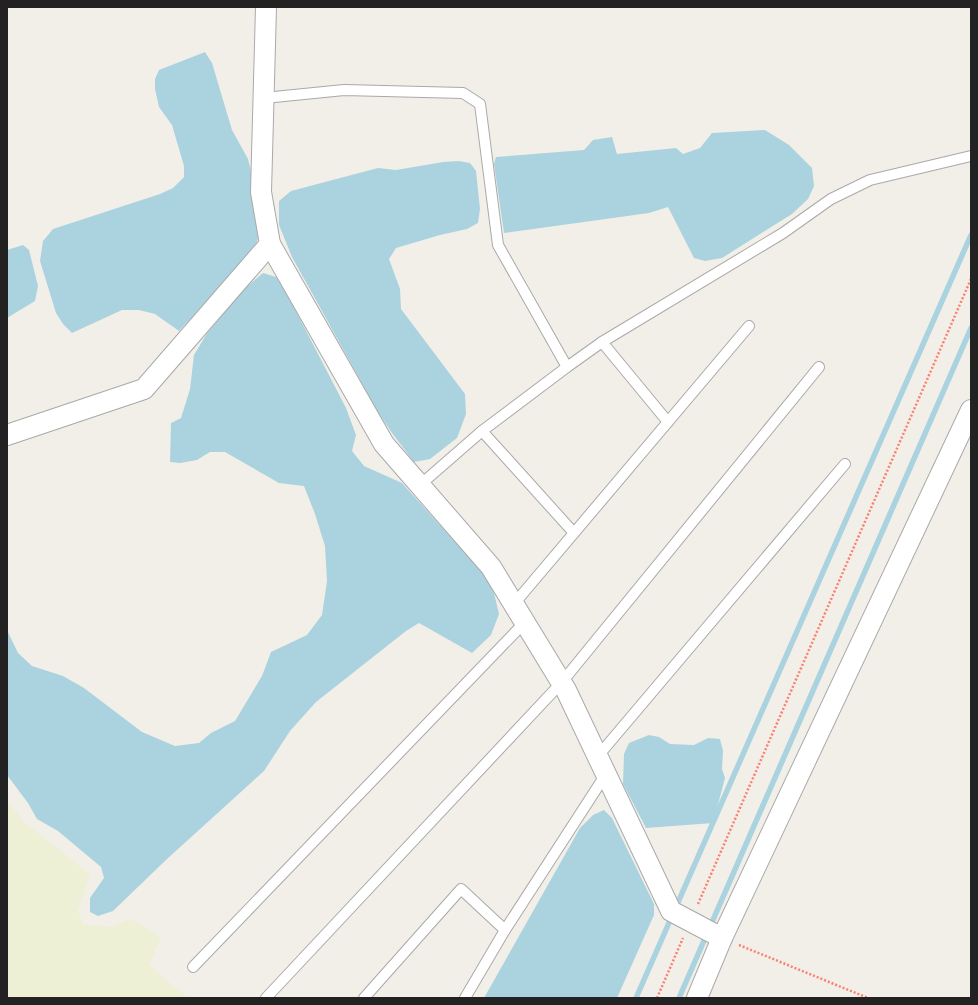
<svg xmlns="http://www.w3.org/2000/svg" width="978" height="1005" font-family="'Open Sans',sans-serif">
<rect width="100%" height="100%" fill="#f2efe9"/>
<polygon fill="#eef0d5" points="7,800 23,821 90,874 78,910 83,924 111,927 131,919 161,938 149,965 188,998 7,998"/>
<g fill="#aad3df">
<polygon points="205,52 212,63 232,130 248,159 252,175 259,234 257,242 237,269 179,331 155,314 139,310 122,310 72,333 63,324 56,313 40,261 43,241 53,229 160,194 173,188 184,177 184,166 172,125 159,107 155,89 155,79 159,70"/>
<polygon points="765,130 789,145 812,168 814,186 808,199 792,214 722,258 705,261 694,258 668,207 649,213 504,233 494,164 496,157 584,150 593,140 612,137 617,154 676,148 683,154 700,148 712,133"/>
<polygon points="459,161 470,163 476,171 480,209 478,223 467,229 440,235 396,248 389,259 400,289 401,309 465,394 466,414 457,438 430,459 414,462 392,433 379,414 292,257 279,225 279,201 291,191 378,168 396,170 443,162"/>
<polygon points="23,245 29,250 38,286 35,301 7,318 7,250"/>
<polygon points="263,273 276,277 287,294 346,408 356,435 352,451 364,466 402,483 410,492 484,574 494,593 499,614 491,635 472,653 419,623 406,631 316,702 290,731 264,771 167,859 113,911 98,916 90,912 90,898 104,878 101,867 58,831 37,819 28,803 7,775 7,630 18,653 32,666 63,676 84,688 142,732 175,746 199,743 211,733 235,721 262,676 271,652 307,635 322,615 327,581 325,546 315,514 304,486 279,483 225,452 210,452 197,460 180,463 170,462 171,423 181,418 190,389 194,355 206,335 244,289"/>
<polygon points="649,735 659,737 670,744 694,745 708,738 720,739 723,751 722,769 725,778 713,823 646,828 623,784 624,754 629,743"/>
<polygon points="604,810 612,818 654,904 654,915 617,998 484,998 580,828 593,815"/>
</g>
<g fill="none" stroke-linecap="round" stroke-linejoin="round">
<g stroke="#aad3df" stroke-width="5.5">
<polyline points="636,998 971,235"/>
<polyline points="679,998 971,328"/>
</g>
<defs>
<g id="lane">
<polyline points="264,98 344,90 463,93 480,104 498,245 567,367 602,342 668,422"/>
<polyline points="602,342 783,233 831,199 870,180 971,156"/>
<polyline points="482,431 567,367"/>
<polyline points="420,485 482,431 574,533"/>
<polyline points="514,604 749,326"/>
<polyline points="598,756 845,464"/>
<polyline points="193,967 525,622"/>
<polyline points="266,998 562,682 819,367"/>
<polyline points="364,998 461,889 505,930"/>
<polyline points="465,998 505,930 606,774"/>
</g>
<g id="street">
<polyline points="270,244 384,444 491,567 566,690 671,911 722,938"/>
<polyline points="7,435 144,389 270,244 261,192 266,7"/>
<polyline points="697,998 722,938 971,410"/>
</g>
</defs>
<use href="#lane" stroke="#a9a9a9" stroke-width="12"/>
<use href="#street" stroke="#a9a9a9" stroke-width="22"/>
<g stroke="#fa8072" stroke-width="2.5" stroke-dasharray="2 2" stroke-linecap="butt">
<polyline points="698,904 971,279"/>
<polyline points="739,945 868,998"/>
<polyline points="657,998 683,938"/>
</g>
<use href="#lane" stroke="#fff" stroke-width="10"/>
<use href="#street" stroke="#fff" stroke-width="20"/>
</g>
<rect width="978" height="1005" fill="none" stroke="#222222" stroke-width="16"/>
</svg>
